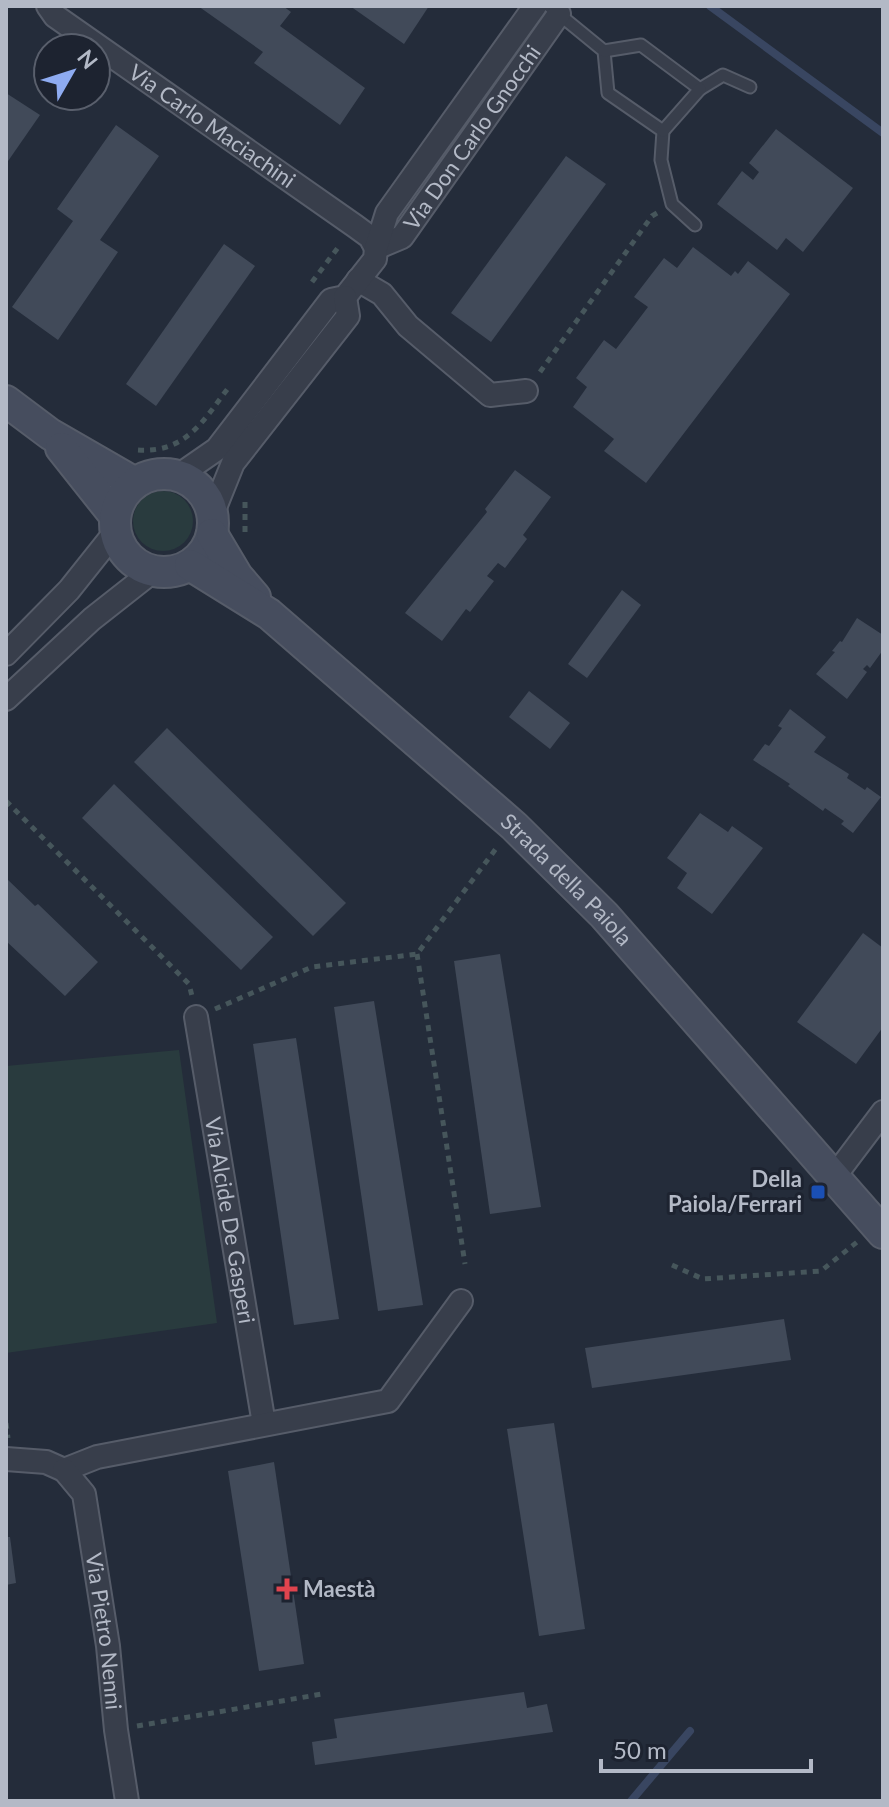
<svg xmlns="http://www.w3.org/2000/svg" width="889" height="1807" font-family="Lato,sans-serif">
<rect width="100%" height="100%" fill="#242c3a"/>
<g fill="#293b3e">
<circle cx="163" cy="521" r="30"/>
<polygon points="179,1050 217,1323 6,1353 6,1066"/>
</g>
<g fill="none" stroke-linecap="round" stroke-linejoin="round">
<g stroke="#394661" stroke-width="8">
<polyline points="710,6 883,133"/>
<polyline points="631,1801 690,1731"/>
</g>
</g>
<g fill="#414a59">
<polygon points="198,6 283,6 291,12 280,26 365,88 340,125 254,63 263,52"/>
<polygon points="350,6 429,6 404,44"/>
<polygon points="6,93 40,115 6,164"/>
<polygon points="116,125 159,156 100,240 118,252 58,340 12,307 73,221 57,209"/>
<polygon points="776,129 853,188 803,252 786,238 777,250 717,204 742,171 753,180 759,172 749,163"/>
<polygon points="566,156 606,184 491,342 451,313"/>
<polygon points="224,244 255,266 156,406 126,384"/>
<polygon points="693,247 731,276 735,271 738,274 748,261 790,294 646,483 604,451 614,439 573,407 587,387 576,378 604,340 616,349 648,307 634,297 664,258 677,268"/>
<polygon points="515,470 551,497 523,535 527,539 505,568 498,563 487,576 494,581 470,612 466,609 442,641 405,613 487,512 485,509"/>
<polygon points="622,590 641,605 587,678 568,664"/>
<polygon points="857,618 883,635 883,650 870,668 867,665 863,669 867,672 847,699 816,674 835,652 832,651 840,641 842,642"/>
<polygon points="529,691 570,723 550,749 509,717"/>
<polygon points="790,709 826,737 814,752 849,774 847,778 865,790 867,787 881,797 853,833 841,824 844,821 825,808 823,811 788,786 790,784 753,760 765,744 769,746 782,728 778,726"/>
<polygon points="167,728 346,903 313,936 134,762"/>
<polygon points="114,784 273,937 241,970 82,818"/>
<polygon points="700,813 728,832 732,826 763,848 712,914 677,888 687,873 667,858"/>
<polygon points="6,878 35,906 38,904 98,962 65,996 6,941"/>
<polygon points="863,933 883,948 883,1027 856,1064 797,1022"/>
<polygon points="500,954 541,1207 490,1214 454,961"/>
<polygon points="374,1001 423,1305 378,1311 334,1007"/>
<polygon points="296,1038 339,1319 294,1325 253,1044"/>
<polygon points="784,1319 791,1360 592,1388 585,1348"/>
<polygon points="554,1423 585,1629 539,1636 507,1429"/>
<polygon points="274,1462 304,1664 259,1671 228,1471"/>
<polygon points="6,1537 10,1537 16,1583 6,1585"/>
<polygon points="524,1692 527,1708 547,1704 553,1732 315,1765 312,1742 337,1738 334,1719"/>
</g>
<g fill="none" stroke-linecap="round" stroke-linejoin="round">
<defs>
<g id="lane">
<polyline points="549,6 604,51 608,93 663,131 661,160 672,204 695,225"/>
<polyline points="604,51 641,45 700,89 723,75 750,87"/>
<polyline points="663,131 700,89"/>
</g>
<g id="street">
<path id="s1" d="M48,6L55,16L355,226L370,237L376,248"/>
<path id="s2" d="M376,248L402,237L559,14"/>
<polyline points="358,280 382,294 408,326 490,395 526,391"/>
<polyline points="178,476 217,449 331,300 345,297 375,259 376,248 387,213 535,6"/>
<polyline points="212,515 233,463 348,316 345,297"/>
<polyline points="6,654 69,590 116,531"/>
<polyline points="6,699 92,619 153,571"/>
<path id="s3" d="M196,1017L264,1424"/>
<polyline points="834,1177 883,1112"/>
<polyline points="6,1459 46,1462 64,1470 97,1457 388,1401 461,1301"/>
<path id="s4" d="M64,1470L84,1494L108,1646L116,1730L127,1801"/>
</g>
<g id="secondary">
<polyline points="6,401 50,434 135,483"/>
<polyline points="61,448 115,516"/>
<circle cx="164" cy="523" r="49"/>
<polyline points="212,534 237,576 255,597"/>
<path id="s5" d="M190,565L269,614L514,826L604,915L883,1233"/>
</g>
</defs>
<use href="#lane" stroke="#565c69" stroke-width="15"/>
<use href="#street" stroke="#565c69" stroke-width="26"/>
<use href="#secondary" stroke="#565c69" stroke-width="34"/>
<g stroke="#46565b" stroke-width="5" stroke-dasharray="6 6" stroke-linecap="butt">
<polyline points="312,282 340,245"/>
<polyline points="540,372 652,216 657,213"/>
<path d="M138,450C186,453 203,421 229,387"/>
<polyline points="245,502 245,532"/>
<polyline points="6,801 189,984 192,996"/>
<polyline points="417,954 465,1264"/>
<polyline points="215,1009 312,967 417,954 498,846"/>
<polyline points="672,1265 703,1279 821,1271 857,1242"/>
<polyline points="6,1423 8,1438"/>
<polyline points="137,1726 322,1694"/>
</g>
<use href="#lane" stroke="#383e4b" stroke-width="11"/>
<use href="#street" stroke="#383e4b" stroke-width="22"/>
<use href="#secondary" stroke="#464d5e" stroke-width="30"/>
</g>
<rect fill="#1a4fb4" stroke="#1d2330" stroke-width="3" x="810" y="1184" width="16" height="16" rx="4"/>
<path fill="#e0444e" stroke="#1d2330" stroke-width="3" d="M283 1577h8v8h8v8h-8v8h-8v-8h-8v-8h8z"/>
<g text-anchor="middle" stroke-width="6" stroke-linejoin="round" paint-order="stroke">
<g font-size="22" fill="#b3b9c6" stroke="#1d2330">
<text dy="8" stroke="none"><textPath href="#s1" startOffset="204">Via Carlo Maciachini</textPath></text>
<text dy="8" stroke="none"><textPath href="#s2" startOffset="150">Via Don Carlo Gnocchi</textPath></text>
<text dy="8" stroke="none"><textPath href="#s5" startOffset="492">Strada della Paiola</textPath></text>
<text dy="8" stroke="none"><textPath href="#s3" startOffset="206">Via Alcide De Gasperi</textPath></text>
<text dy="8" stroke="none"><textPath href="#s4" startOffset="170">Via Pietro Nenni</textPath></text>
</g>
<g font-size="22" font-weight="bold" fill="#b3b9c6" stroke="#1d2330" text-anchor="end">
<text x="802" y="1187">Della<tspan x="802" dy="25">Paiola/Ferrari</tspan></text>
<text x="303" y="1597" text-anchor="start">Maestà</text>
</g>
</g>
<rect width="889" height="1807" fill="none" stroke="#b3b9c6" stroke-width="16"/>
<g transform="translate(72 72) rotate(51)"><circle r="38" fill="#1d2330" stroke="#595f6c" stroke-width="2"/>
<path d="M0-6L14 30L0 20L-14 30Z" fill="#8eabf1"/>
<text y="-12" font-size="22" font-weight="bold" text-anchor="middle" fill="#b3b9c6">N</text>
</g>
<path d="M601 1759v12h210v-12" fill="none" stroke="#b3b9c6" stroke-width="4"/>
<text x="613" y="1759" font-size="24" fill="#b3b9c6" stroke="#1d2330" stroke-width="6" paint-order="stroke">50 m</text>
</svg>
